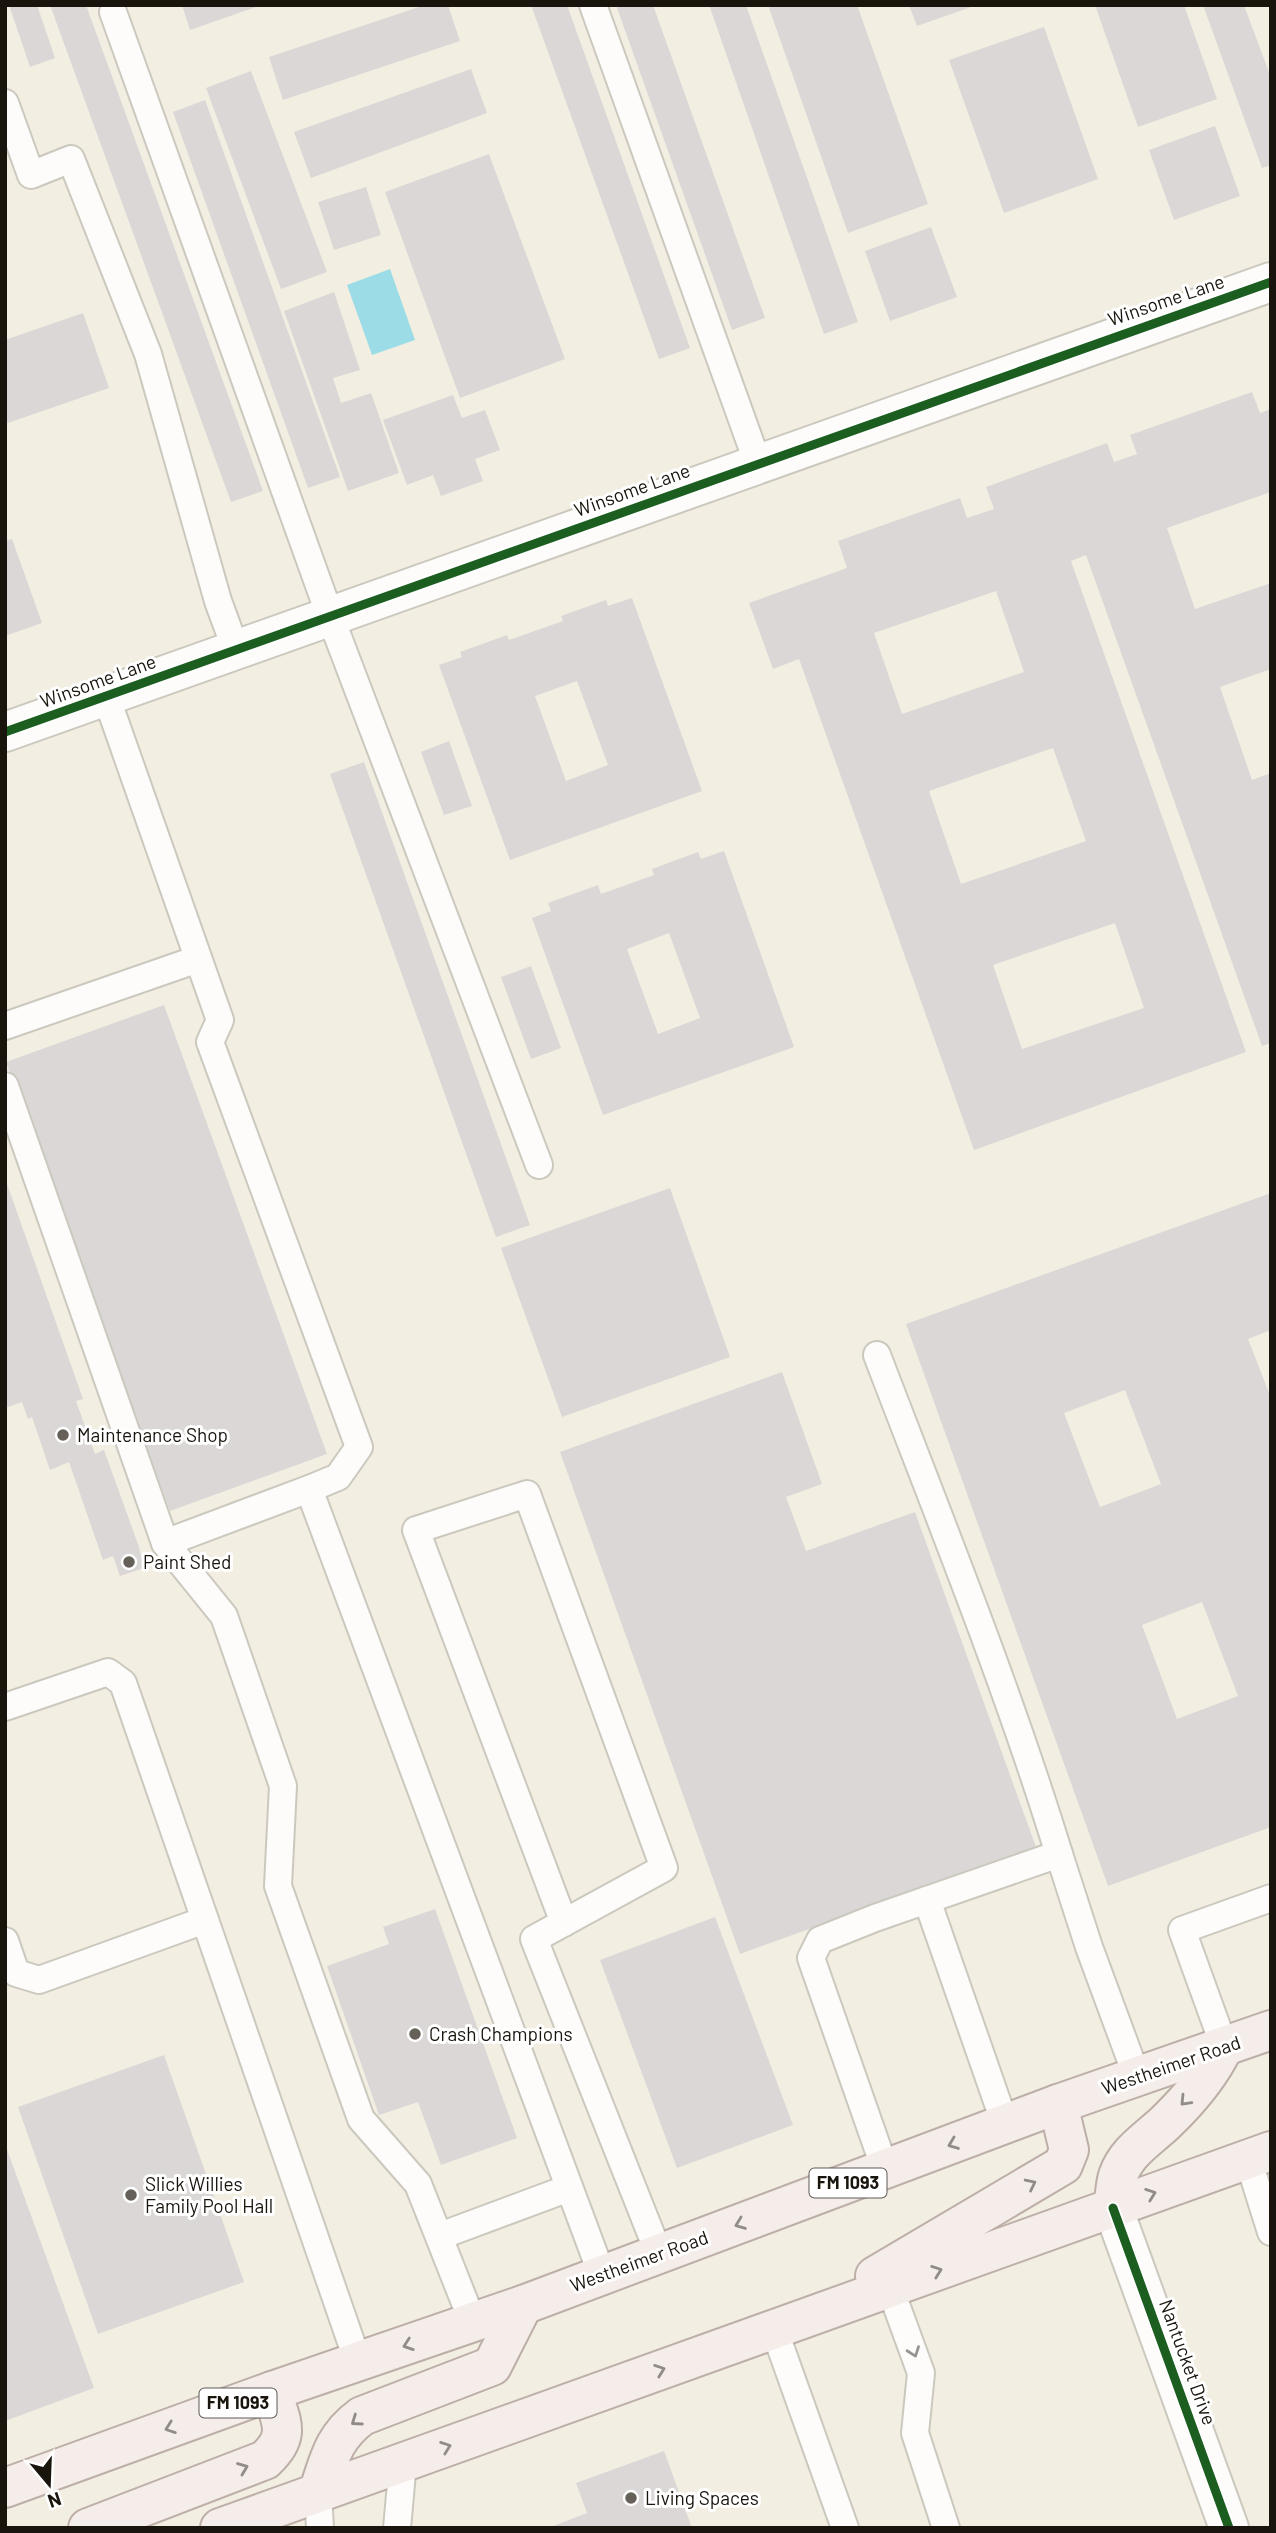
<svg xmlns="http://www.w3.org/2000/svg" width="1276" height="2533" font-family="Barlow,sans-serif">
<rect width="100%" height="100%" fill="#f3eee2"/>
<polygon fill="#9cdce6" points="390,269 415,340 372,355 347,285"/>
<g fill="#dbd7d6" fill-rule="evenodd">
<polygon points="9,5 37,5 55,58 30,67"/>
<polygon points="50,5 86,5 263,491 231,502"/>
<polygon points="182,5 259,5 259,6 190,30"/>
<polygon points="425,5 448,5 460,41 283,100 269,57"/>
<polygon points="531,5 567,5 690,348 659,359"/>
<polygon points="616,5 653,5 765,318 732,330"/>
<polygon points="709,5 746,5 858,322 824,334"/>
<polygon points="768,5 857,5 928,204 848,233"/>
<polygon points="909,5 974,5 974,6 917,26"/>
<polygon points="1095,5 1184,5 1217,99 1138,127"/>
<polygon points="1203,5 1244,5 1271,78 1271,165 1262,168"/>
<polygon points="1044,27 1098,179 1004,213 949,60"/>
<polygon points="471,69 487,113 311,178 294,132"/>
<polygon points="251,71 327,272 281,289 206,88"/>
<polygon points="205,100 340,477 308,488 173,112"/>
<polygon points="1215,126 1240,196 1174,220 1149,150"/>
<polygon points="489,154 565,359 460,398 385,192"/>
<polygon points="366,187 381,235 334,250 318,202"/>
<polygon points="931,227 957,297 890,321 865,251"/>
<polygon points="334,292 360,370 333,378 341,403 371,393 399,473 348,491 284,311"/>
<polygon points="83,313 109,388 5,424 5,340"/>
<path d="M1252,392L1260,413L1271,409V492L1167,528L1195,609L1271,583V669L1220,687L1252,780L1271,773V1043L1262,1046L1086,555L1071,561L1246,1052L974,1150L799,659L773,669L749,603L847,568L838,541L960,498L967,518L994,509L986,487L1107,443L1114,462L1137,454L1130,435ZM996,591L1024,672L902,714L874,633ZM1053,748L1086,841L961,884L929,791ZM1115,923L1144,1008L1022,1049L993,965Z"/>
<polygon points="453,395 462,418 485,410 500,450 475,459 483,481 441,496 433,475 407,485 383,420"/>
<polygon points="12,539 42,623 5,636 5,541"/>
<path d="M632,598L702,791L510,860L439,665L462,657L460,652L507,635L509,640L563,621L561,616L606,600L608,606ZM577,681L608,765L566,781L535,696Z"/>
<polygon points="449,741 472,806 444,815 421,752"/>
<polygon points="364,762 530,1225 496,1237 330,774"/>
<path d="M724,851L794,1047L603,1115L532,918L551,911L548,903L598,885L601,894L654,875L652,869L698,852L701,859ZM669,933L700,1018L658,1034L627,949Z"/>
<polygon points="531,966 561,1048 531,1059 501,977"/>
<polygon points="164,1005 327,1454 170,1511 6,1062"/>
<polygon points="6,1181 83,1399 76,1401 95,1454 104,1450 139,1547 144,1568 120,1576 113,1556 103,1560 69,1462 50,1470 32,1417 28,1419 22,1402 5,1408"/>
<polygon points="670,1188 730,1357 562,1417 501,1248"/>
<path d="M1271,1193V1330L1248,1339L1271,1398V1827L1108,1886L906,1324ZM1125,1390L1161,1484L1100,1507L1064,1413ZM1202,1602L1238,1696L1177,1719L1142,1625Z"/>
<polygon points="782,1372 822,1484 786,1497 806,1551 915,1512 1036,1847 740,1954 560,1452"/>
<polygon points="435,1909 517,2138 441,2165 418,2102 379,2115 327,1966 389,1944 383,1927"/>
<polygon points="715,1917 793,2125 677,2168 600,1960"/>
<polygon points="164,2055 244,2282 98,2334 18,2107"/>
<polygon points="5,2144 94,2388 5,2421"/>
<polygon points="664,2451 692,2528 548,2528 587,2513 576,2483"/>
</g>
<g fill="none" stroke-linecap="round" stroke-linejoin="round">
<defs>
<g id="service">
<polyline points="593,5 758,464"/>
<polyline points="113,12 330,616 539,1165"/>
<polyline points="5,103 31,175 71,159 148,354 218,601 236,650"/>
<polyline points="106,696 220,1020 210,1042 359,1447 338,1477 309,1489 602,2275"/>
<polyline points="5,1026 198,959"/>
<polyline points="5,1086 165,1543"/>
<path d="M877,1355C940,1520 1007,1685 1059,1854"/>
<polyline points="309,1489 165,1543 224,1616 283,1786 278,1886 361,2119 418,2184 473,2323"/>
<polyline points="5,1707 108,1672 123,1683 358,2362"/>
<polyline points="927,1900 1005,2124"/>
<polyline points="564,1923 416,1530 527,1494 664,1868 534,1939 659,2254"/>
<polyline points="5,1941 16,1973 39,1980 205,1920"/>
<polyline points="1224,2046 1182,1930 1271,1898"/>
<polyline points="1248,2159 1271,2232"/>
<polyline points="885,2169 811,1958 820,1940 875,1918 1059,1854 1089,1947 1137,2077"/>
<polyline points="440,2236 569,2188"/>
<polyline points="890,2288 921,2373 915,2433 946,2528"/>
<polyline points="774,2329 845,2528"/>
<polyline points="318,2493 320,2528"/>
<polyline points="397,2528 403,2462"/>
</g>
<polyline id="minor" points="1113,2208 1229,2528"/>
<polyline id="tertiary" points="5,732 1271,282"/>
<g id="primary">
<path d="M1113,2208C1115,2198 1115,2185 1118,2176C1126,2152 1148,2139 1165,2123C1189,2100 1210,2076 1224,2046"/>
<polyline points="875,2276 1063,2165 1069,2150 1058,2104"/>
<polyline points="5,2488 272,2391 523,2305 1058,2104 1271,2030"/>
<path d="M318,2493C329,2460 333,2437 362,2416L492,2366L523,2305"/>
<path d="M88,2528L265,2460C292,2435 281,2423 272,2391"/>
<polyline points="220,2528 1271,2151"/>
</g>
</defs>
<use href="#service" stroke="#cbc8be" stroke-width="30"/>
<use href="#minor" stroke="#cbc8be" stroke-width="42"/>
<use href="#tertiary" stroke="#cbc8be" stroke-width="42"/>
<use href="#primary" stroke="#bdafa7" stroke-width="42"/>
<use href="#service" stroke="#fdfcfb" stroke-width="26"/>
<use href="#minor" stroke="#fdfcfb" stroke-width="38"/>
<use href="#tertiary" stroke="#fdfcfb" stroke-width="38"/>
<use href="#primary" stroke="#f5edea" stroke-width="38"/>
<defs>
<g id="cycleway">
<polyline points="5,732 1271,282"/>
<polyline points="1113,2208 1229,2528"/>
</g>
</defs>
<use href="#cycleway" stroke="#fff" stroke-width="13"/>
<use href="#cycleway" stroke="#1b5e20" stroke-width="9"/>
</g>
<defs><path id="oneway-chevron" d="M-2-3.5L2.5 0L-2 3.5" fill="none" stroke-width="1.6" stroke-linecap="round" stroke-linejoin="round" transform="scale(1.75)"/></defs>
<g stroke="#928c87">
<use href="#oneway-chevron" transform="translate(1185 2101) rotate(134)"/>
<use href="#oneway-chevron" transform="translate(953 2144) rotate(159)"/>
<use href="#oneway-chevron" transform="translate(1031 2184) rotate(-26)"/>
<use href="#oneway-chevron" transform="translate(1151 2194) rotate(-20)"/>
<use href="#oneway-chevron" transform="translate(740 2224) rotate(159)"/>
<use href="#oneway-chevron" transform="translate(937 2271) rotate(-20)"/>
<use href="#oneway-chevron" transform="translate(408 2345) rotate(161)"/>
<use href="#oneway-chevron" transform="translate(660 2370) rotate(-20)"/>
<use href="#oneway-chevron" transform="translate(356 2421) rotate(145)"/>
<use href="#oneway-chevron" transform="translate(170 2428) rotate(160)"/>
<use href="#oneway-chevron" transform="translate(446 2447) rotate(-20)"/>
<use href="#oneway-chevron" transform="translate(243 2468) rotate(-21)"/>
</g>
<use stroke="#969490" href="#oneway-chevron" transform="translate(914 2352) rotate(70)"/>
<g fill="#656158" stroke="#fff" stroke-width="2.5">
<circle cx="63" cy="1435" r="7"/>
<circle cx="129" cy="1562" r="7"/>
<circle cx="415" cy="2034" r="7"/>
<circle cx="131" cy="2195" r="7"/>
<circle cx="631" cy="2498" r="7"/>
</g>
<g text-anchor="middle" stroke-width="6" stroke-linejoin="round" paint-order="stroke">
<g fill="#fff" stroke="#5e5b56" stroke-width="2">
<rect x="809.5" y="2168.5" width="77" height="29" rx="5"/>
<rect x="199.5" y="2388.5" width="77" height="29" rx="5"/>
</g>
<g font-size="18" font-weight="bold" fill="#19150d">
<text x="848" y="2189">FM 1093</text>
<text x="238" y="2409">FM 1093</text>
</g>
<g font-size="19" fill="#19150d" stroke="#fff">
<text transform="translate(1166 300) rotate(-19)" y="7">Winsome Lane</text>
<text transform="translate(632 490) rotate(-20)" y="7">Winsome Lane</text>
<text transform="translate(98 681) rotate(-20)" y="7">Winsome Lane</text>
<text transform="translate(1171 2065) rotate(-19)" y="7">Westheimer Road</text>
<text transform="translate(639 2261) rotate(-20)" y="7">Westheimer Road</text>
<text transform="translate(1188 2362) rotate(70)" y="7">Nantucket Drive</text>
</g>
<g font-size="19" fill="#19150d" stroke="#fff" text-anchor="start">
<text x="77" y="1442">Maintenance Shop</text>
<text x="143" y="1569">Paint Shed</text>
<text x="429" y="2041">Crash Champions</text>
<text x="145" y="2191">Slick Willies<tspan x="145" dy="22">Family Pool Hall</tspan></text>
<text x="645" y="2505">Living Spaces</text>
</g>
</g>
<rect width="1276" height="2533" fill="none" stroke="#19150d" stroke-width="14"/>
<g transform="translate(49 2484) rotate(161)" stroke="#ffffff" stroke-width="5" paint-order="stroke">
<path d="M0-5L12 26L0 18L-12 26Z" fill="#19150d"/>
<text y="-10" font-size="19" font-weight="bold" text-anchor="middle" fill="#19150d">N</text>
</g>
</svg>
